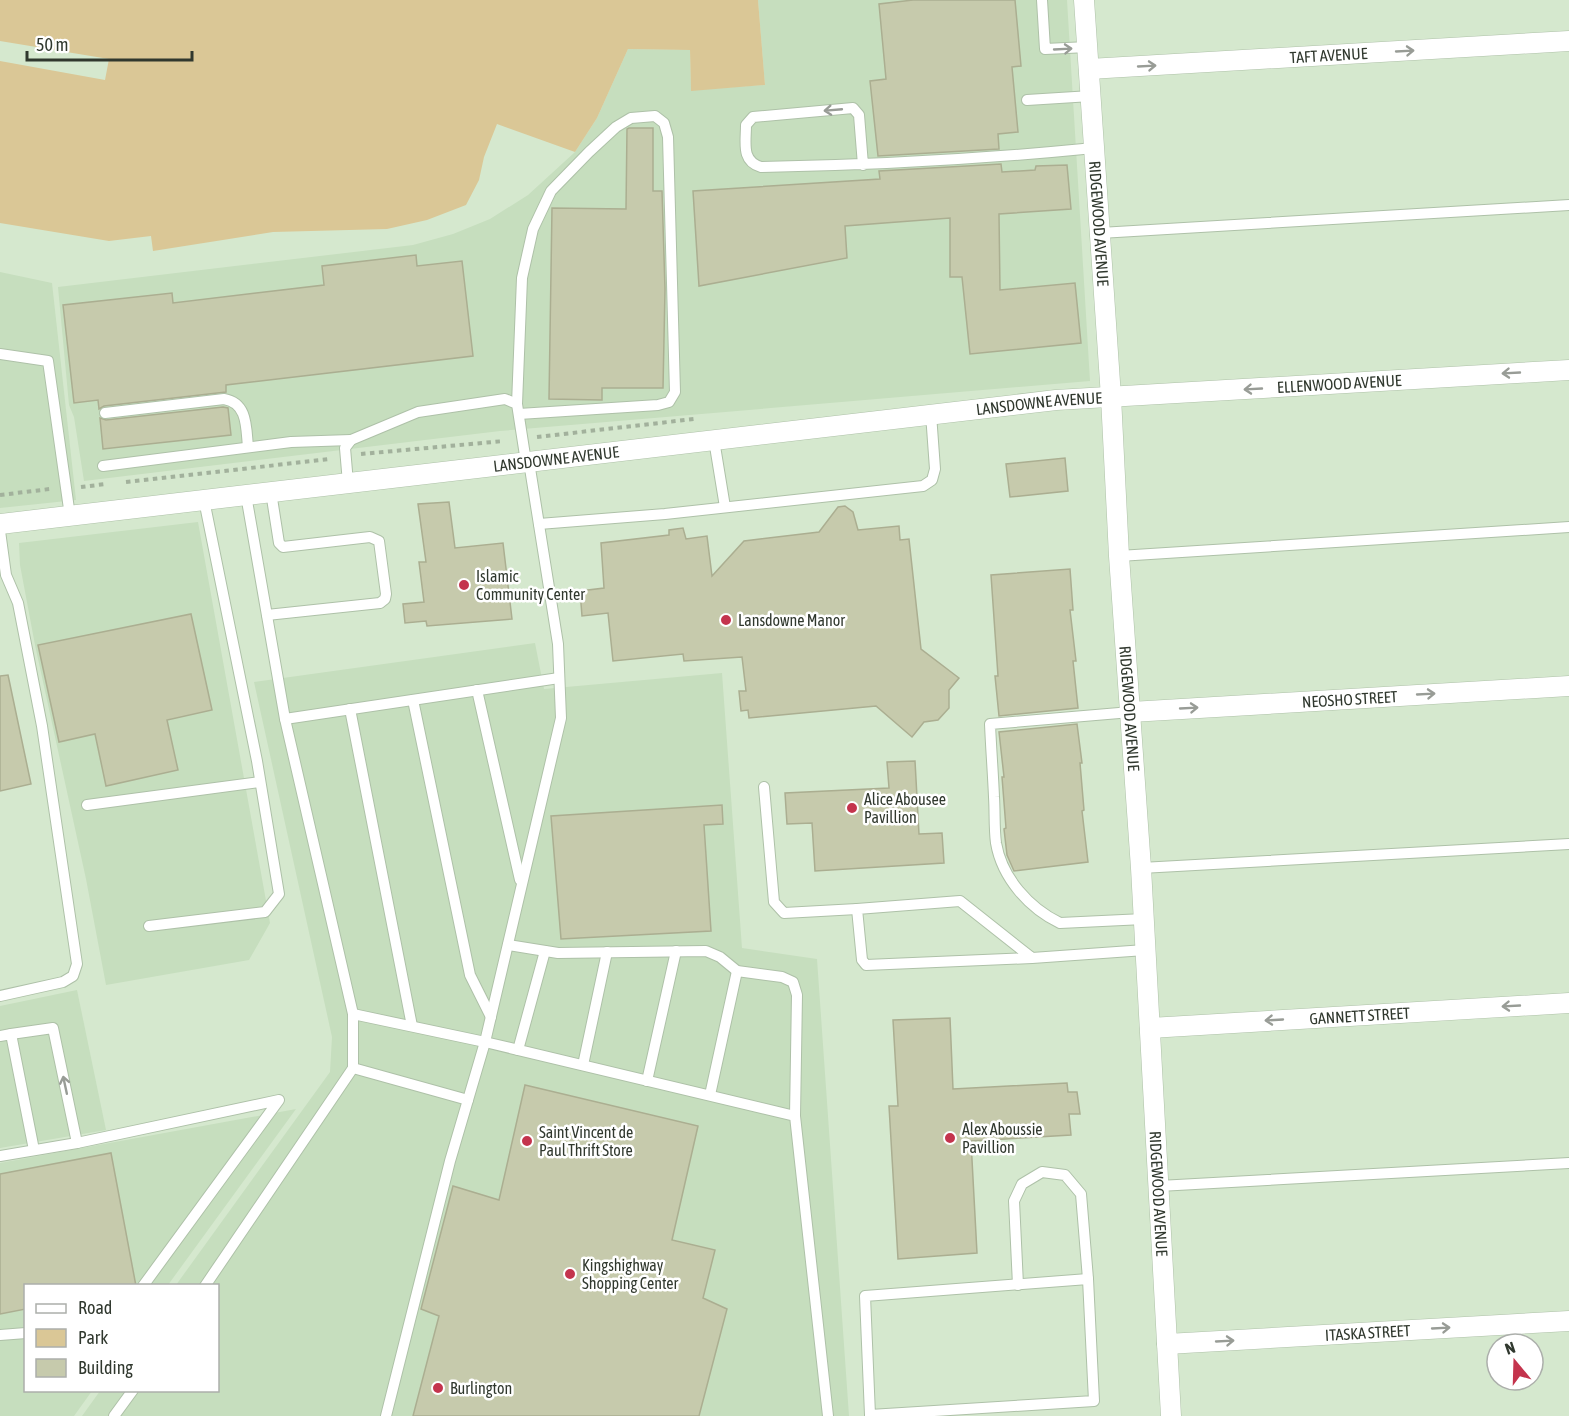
<svg xmlns="http://www.w3.org/2000/svg" width="1569" height="1416" font-family="'Asap Condensed',sans-serif">
<rect width="100%" height="100%" fill="#d5e8ce"/>
<g fill="#c6debe">
<polygon points="758,0 1067,0 1090,381 500,431 84,481 74,417 69,405 58,287 413,245 453,234 490,219 528,195 575,152 597,118 628,49 690,50 691,90 765,85"/>
<polygon points="0,272 52,283 76,500 0,508"/>
<polygon points="198,522 270,923 249,960 106,985 86,879 35,645 20,565 19,543"/>
<polygon points="535,643 544,689 722,673 742,948 817,959 849,1416 82,1416 100,1391 218,1390 218,1286 176,1285 330,1072 332,1037 254,682"/>
<polygon points="77,990 106,1130 0,1148 0,1006"/>
<polygon points="296,1109 168,1285 26,1286 26,1390 92,1391 74,1416 0,1416 0,1163"/>
</g>
<polygon fill="#dac796" points="0,0 758,0 765,85 691,91 690,50 628,49 597,118 575,152 497,124 484,157 479,180 466,205 427,220 387,229 273,232 153,251 151,236 109,241 0,223 0,61 105,80 109,59 0,41"/>
<g fill="#c6caac" stroke="#abae91" stroke-width="1.5">
<polygon points="913,0 1015,0 1021,66 1012,67 1018,132 998,134 999,149 878,156 870,81 886,79 879,4"/>
<polygon points="629,128 653,128 653,191 662,191 665,289 663,388 602,388 602,400 549,399 552,208 626,209 627,129"/>
<polygon points="1001,164 1002,172 1035,170 1036,166 1067,165 1071,209 999,214 1000,290 1075,283 1081,343 970,354 962,277 950,277 950,218 845,226 847,258 699,286 693,191 880,179 879,171"/>
<polygon points="416,255 417,266 462,261 473,356 226,385 226,392 104,406 99,409 98,400 74,403 63,305 172,293 173,303 324,285 322,266"/>
<polygon points="223,407 228,408 231,435 103,449 100,418 106,420"/>
<polygon points="1065,458 1068,491 1010,497 1006,464"/>
<polygon points="449,502 455,548 503,543 512,619 427,626 426,621 405,623 403,604 424,602 419,562 426,562 418,504"/>
<polygon points="845,506 853,512 858,530 899,526 900,540 909,539 921,649 959,678 949,690 949,708 938,720 924,722 912,737 876,706 749,718 748,710 741,711 739,691 746,691 742,657 684,661 683,654 613,661 608,613 582,616 580,591 604,588 601,543 669,535 669,530 683,528 686,539 707,536 712,576 744,541 819,532 838,507"/>
<polygon points="1070,569 1073,610 1070,610 1076,661 1073,661 1078,708 999,716 995,676 998,676 991,575"/>
<polygon points="191,614 212,710 167,720 178,770 106,786 95,734 59,742 38,645"/>
<polygon points="8,675 31,784 0,791 0,676"/>
<polygon points="1077,724 1082,763 1080,763 1084,810 1082,811 1088,862 1014,871 1007,855 1004,829 1006,828 1002,777 1004,777 999,732"/>
<polygon points="915,761 919,834 942,833 944,863 815,871 812,823 787,824 785,793 889,788 887,762"/>
<polygon points="722,805 723,824 704,825 711,931 561,939 551,816"/>
<polygon points="950,1018 953,1089 1067,1083 1068,1092 1077,1092 1080,1114 1069,1114 1071,1135 971,1141 977,1253 898,1259 889,1106 898,1106 893,1020"/>
<polygon points="525,1085 698,1126 672,1240 715,1250 703,1298 727,1309 699,1416 413,1416 439,1316 421,1309 453,1186 499,1200"/>
<polygon points="111,1153 136,1286 26,1286 26,1309 0,1314 0,1174"/>
</g>
<g fill="none" stroke-linecap="round" stroke-linejoin="round">
<defs>
<g id="service">
<polyline points="1042,0 1045,49 1088,47"/>
<polyline points="1027,100 1091,96"/>
<path d="M863,165L859,115L853,108L753,117L746,125C746,143 741,161 761,167C873,165 983,159 1094,148"/>
<polyline points="1100,233 1569,205"/>
<polyline points="0,354 48,361 70,516"/>
<polyline points="517,404 522,278 533,229 551,191 589,152 616,127 631,118 655,116 664,123 668,137 675,392 669,402 658,405 519,414"/>
<path d="M105,413L224,399C248,403 246,428 248,447"/>
<polyline points="714,440 725,507"/>
<polyline points="103,466 291,442 351,440"/>
<polyline points="348,483 345,448 351,440 418,412 505,399 517,404 526,462"/>
<polyline points="539,524 665,514 923,486 932,480 935,469 931,414"/>
<polyline points="0,531 6,575 18,603 42,726 77,964 73,976 63,982 0,996"/>
<polyline points="1119,556 1569,527"/>
<polyline points="267,615 380,603 385,599 386,594 379,541 370,537 283,547 279,543 271,492"/>
<polyline points="477,690 520,880"/>
<polyline points="413,700 470,975 491,1017"/>
<polyline points="350,709 412,1026"/>
<path d="M1131,712L990,724C991,748 993,773 994,797C995,812 994,828 996,843C1002,878 1029,908 1060,923L1144,919"/>
<polyline points="285,719 559,678"/>
<polyline points="764,787 774,902 784,913 857,909"/>
<polyline points="87,805 260,782"/>
<polyline points="1141,868 1569,844"/>
<polyline points="149,926 265,912 279,894 257,761 204,500"/>
<polyline points="508,945 558,953 706,951 720,957 737,971 782,977 793,982 797,995 795,1116"/>
<polyline points="1032,958 866,965 862,960 857,909 960,901 1032,958 1145,950"/>
<polyline points="353,1014 485,1042 795,1116 828,1416"/>
<polyline points="11,1034 53,1028 77,1143"/>
<polyline points="0,1036 11,1034 34,1150"/>
<polyline points="518,1050 545,951"/>
<polyline points="583,1065 607,952"/>
<polyline points="353,1068 468,1100"/>
<polyline points="647,1081 676,951"/>
<polyline points="710,1095 737,971"/>
<polyline points="0,1156 77,1143 279,1100 143,1286"/>
<polyline points="1159,1186 1569,1163"/>
<polyline points="1018,1285 1014,1201 1022,1184 1042,1172 1065,1175 1081,1194 1088,1279"/>
<polyline points="205,1286 353,1068 353,1014 285,719 246,495"/>
<polyline points="0,1335 26,1333"/>
<polyline points="870,1415 1094,1401 1088,1279 865,1296 870,1415 870,1416"/>
<polyline points="114,1416 133,1390"/>
<polyline points="386,1416 450,1161 485,1042 561,718 558,644 529,462"/>
</g>
<g id="minor">
<path id="s1" d="M1084,0L1111,397L1119,556L1141,868L1171,1416"/>
<path id="s2" d="M1089,69L1569,41"/>
<path id="s3" d="M0,524L1056,400L1569,370"/>
<path id="s4" d="M1131,712L1569,686"/>
<path id="s5" d="M1150,1028L1569,1003"/>
<path id="s6" d="M1167,1344L1569,1321"/>
</g>
</defs>
<use href="#service" stroke="#aec1a8" stroke-width="12"/>
<use href="#minor" stroke="#aec1a8" stroke-width="21"/>
<g stroke="#a2b19c" stroke-width="4" stroke-dasharray="4.5 4.5" stroke-linecap="butt">
<polyline points="537,437 694,419"/>
<polyline points="361,454 504,441"/>
<polyline points="126,482 330,459"/>
<polyline points="81,487 106,484"/>
<polyline points="0,495 50,489"/>
</g>
<use href="#service" stroke="#fff" stroke-width="10"/>
<use href="#minor" stroke="#fff" stroke-width="20"/>
</g>
<defs><path id="oneway-shaft" d="M-6 0H5M1.5-3L5.5 0L1.5 3" fill="none" stroke-width="1.6" stroke-linecap="round" stroke-linejoin="round" transform="scale(1.5)"/></defs>
<g stroke="#989c96">
<use href="#oneway-shaft" transform="translate(1063 49) rotate(-3)"/>
<use href="#oneway-shaft" transform="translate(1405 51) rotate(-3)"/>
<use href="#oneway-shaft" transform="translate(1147 66) rotate(-3)"/>
<use href="#oneway-shaft" transform="translate(833 110) rotate(175)"/>
<use href="#oneway-shaft" transform="translate(1511 373) rotate(177)"/>
<use href="#oneway-shaft" transform="translate(1253 389) rotate(177)"/>
<use href="#oneway-shaft" transform="translate(1426 694) rotate(-3)"/>
<use href="#oneway-shaft" transform="translate(1189 708) rotate(-3)"/>
<use href="#oneway-shaft" transform="translate(1511 1006) rotate(177)"/>
<use href="#oneway-shaft" transform="translate(1274 1020) rotate(177)"/>
<use href="#oneway-shaft" transform="translate(65 1085) rotate(-102)"/>
<use href="#oneway-shaft" transform="translate(1441 1328) rotate(-3)"/>
<use href="#oneway-shaft" transform="translate(1225 1341) rotate(-3)"/>
</g>
<g fill="#c4344d" stroke="#fff" stroke-width="2">
<circle cx="464" cy="585" r="6"/>
<circle cx="726" cy="620" r="6"/>
<circle cx="852" cy="808" r="6"/>
<circle cx="950" cy="1138" r="6"/>
<circle cx="527" cy="1141" r="6"/>
<circle cx="570" cy="1274" r="6"/>
<circle cx="438" cy="1388" r="6"/>
</g>
<g text-anchor="middle" stroke-width="5" stroke-linejoin="round" paint-order="stroke">
<g font-size="16" fill="#30382e" stroke="#fff">
<text dy="6" stroke="none"><textPath href="#s2" startOffset="240">TAFT AVENUE</textPath></text>
<text dy="6" stroke="none"><textPath href="#s1" startOffset="224">RIDGEWOOD AVENUE</textPath></text>
<text dy="6" stroke="none"><textPath href="#s3" startOffset="1347">ELLENWOOD AVENUE</textPath></text>
<text dy="6" stroke="none"><textPath href="#s3" startOffset="1046">LANSDOWNE AVENUE</textPath></text>
<text dy="6" stroke="none"><textPath href="#s3" startOffset="560">LANSDOWNE AVENUE</textPath></text>
<text dy="6" stroke="none"><textPath href="#s4" startOffset="219">NEOSHO STREET</textPath></text>
<text dy="6" stroke="none"><textPath href="#s1" startOffset="710">RIDGEWOOD AVENUE</textPath></text>
<text dy="6" stroke="none"><textPath href="#s5" startOffset="210">GANNETT STREET</textPath></text>
<text dy="6" stroke="none"><textPath href="#s1" startOffset="1196">RIDGEWOOD AVENUE</textPath></text>
<text dy="6" stroke="none"><textPath href="#s6" startOffset="201">ITASKA STREET</textPath></text>
</g>
<g font-size="16" fill="#30382e" stroke="#fff" text-anchor="start">
<text x="476" y="582">Islamic<tspan x="476" dy="18">Community Center</tspan></text>
<text x="738" y="626">Lansdowne Manor</text>
<text x="864" y="805">Alice Abousee<tspan x="864" dy="18">Pavillion</tspan></text>
<text x="962" y="1135">Alex Aboussie<tspan x="962" dy="18">Pavillion</tspan></text>
<text x="539" y="1138">Saint Vincent de<tspan x="539" dy="18">Paul Thrift Store</tspan></text>
<text x="582" y="1271">Kingshighway<tspan x="582" dy="18">Shopping Center</tspan></text>
<text x="450" y="1394">Burlington</text>
</g>
</g>
<rect x="24" y="1284" width="195" height="108" fill="#ffffff" stroke="#acafab" stroke-width="1.5"/>
<rect x="36" y="1304" width="30" height="9" fill="#ffffff" stroke="#acafab" stroke-width="1.5"/>
<text x="78" y="1314" font-size="18" fill="#30382e">Road</text>
<rect x="36" y="1329" width="30" height="18" fill="#dac796" stroke="#acafab" stroke-width="1.5"/>
<text x="78" y="1344" font-size="18" fill="#30382e">Park</text>
<rect x="36" y="1359" width="30" height="18" fill="#c6caac" stroke="#acafab" stroke-width="1.5"/>
<text x="78" y="1374" font-size="18" fill="#30382e">Building</text>
<g transform="translate(1515 1362) rotate(341)"><circle r="28" fill="#ffffff" stroke="#acafab" stroke-width="1.5"/>
<path d="M0-4.5L10 22L0 15L-10 22Z" fill="#c4344d"/>
<text y="-9" font-size="16" font-weight="bold" text-anchor="middle" fill="#30382e">N</text>
</g>
<path d="M27 51v9h165v-9" fill="none" stroke="#30382e" stroke-width="3"/>
<text x="36" y="51" font-size="18" fill="#30382e" stroke="#ffffff" stroke-width="4.5" paint-order="stroke">50 m</text>
</svg>
